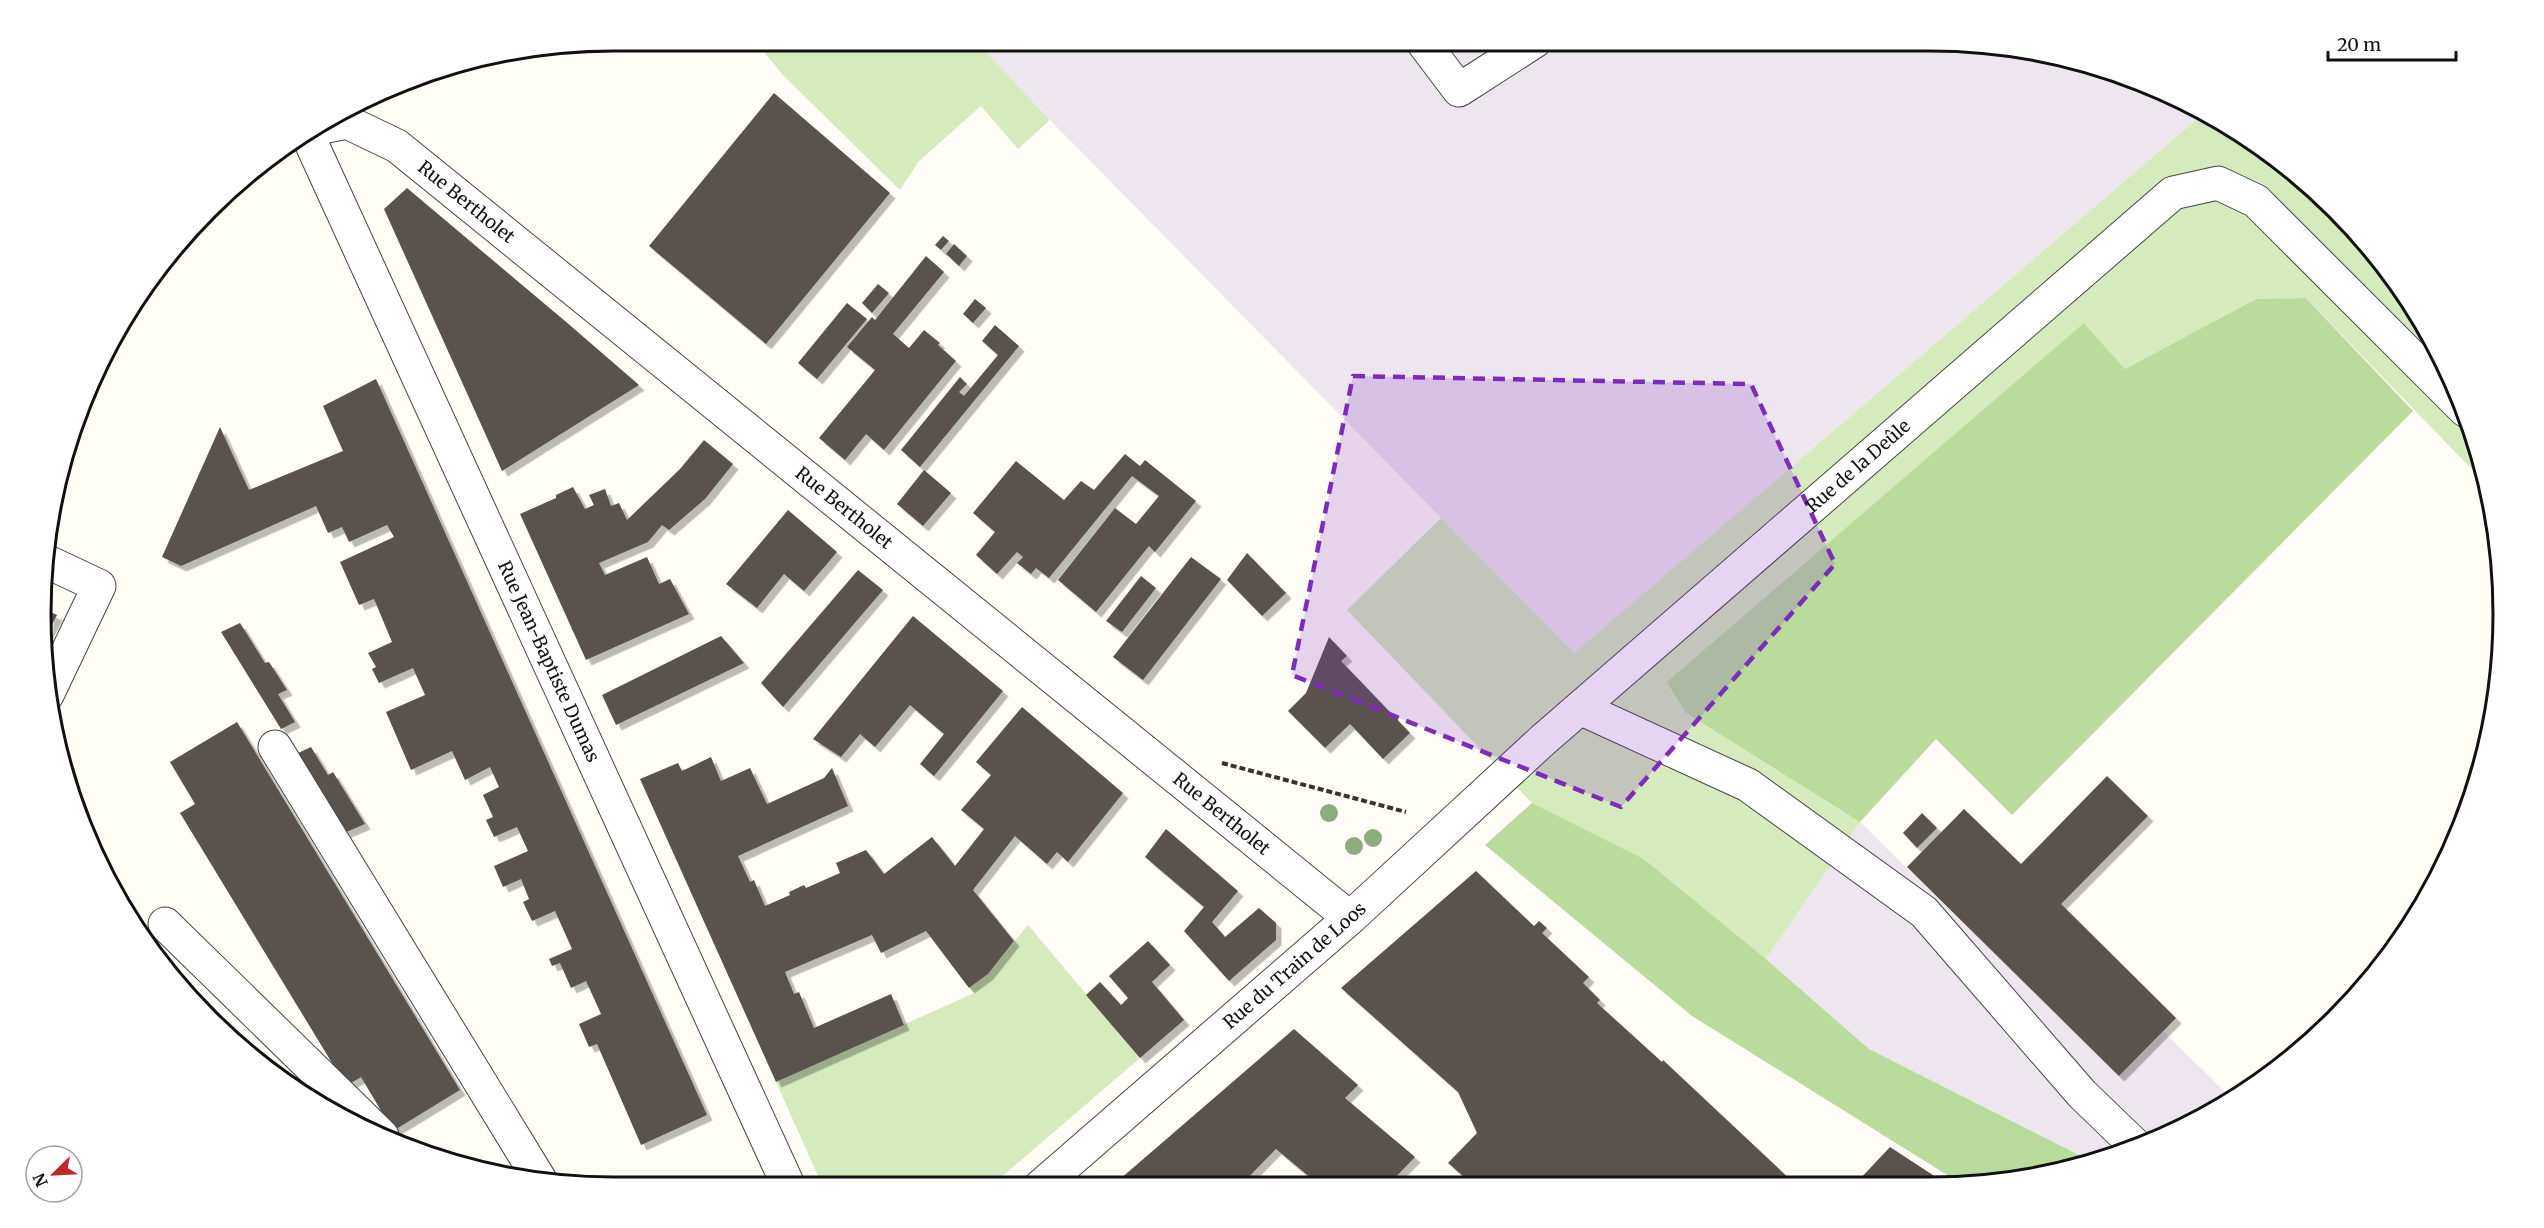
<svg xmlns="http://www.w3.org/2000/svg" width="2544" height="1228" font-family="Merriweather,serif">
<defs>
<filter id="shadow"><feDropShadow dx="5.5" dy="5.5" stdDeviation="0" flood-color="#0004"/></filter>
</defs>
<rect width="100%" height="100%" fill="#fffdf5"/>
<g fill="#eee6ef">
<polygon points="976,41 1930,41 2042,52 2150,84 2204,113 1574,653 1050,120"/>
<polygon points="1860,822 2119,1076 2163,1031 2230,1097 2150,1144 2089,1160 1869,1049 1766,959"/>
</g>
<g fill="#d5ebbd">
<polygon points="755,41 976,41 1050,120 1018,149 981,106 918,162 900,190 782,74"/>
<polygon points="2204,113 2249,137 2336,209 2407,296 2460,395 2487,485 2306,298 2256,299 2125,369 2085,324 1686,713 1860,822 1766,959 1644,859 1532,803 1347,610 1441,518 1574,653"/>
<polygon points="1028,925 1140,1058 991,1186 823,1187 776,1082 974,993 969,988 988,974"/>
</g>
<g fill="#b9dc9c">
<polygon points="2306,298 2413,411 2012,815 1936,739 1860,822 1686,713 1667,682 2084,323 2125,369 2256,299"/>
<polygon points="1532,803 1644,859 1766,959 1869,1049 2089,1160 2005,1183 1960,1183 1692,1016 1485,845"/>
</g>
<g fill="#5a524d" filter="url(#shadow)">
<polygon points="774,93 890,193 766,344 649,246"/>
<polygon points="407,188 565,321 639,385 502,471 384,209"/>
<polygon points="943,236 949,241 941,250 935,245"/>
<polygon points="954,244 967,256 959,266 946,254"/>
<polygon points="926,256 944,272 893,334 909,348 924,330 940,343 938,345 956,361 884,450 866,434 845,460 819,438 875,370 847,347 872,317 875,320"/>
<polygon points="878,284 889,293 872,313 862,303"/>
<polygon points="975,299 986,308 973,323 963,314"/>
<polygon points="847,303 867,319 817,379 798,363"/>
<polygon points="995,325 1019,346 920,467 901,450 960,377 967,384 959,392 964,396 998,355 982,341"/>
<polygon points="376,379 707,1115 641,1145 597,1044 589,1047 579,1024 601,1014 586,981 571,988 560,963 552,966 549,959 572,949 555,911 532,921 523,902 529,899 521,879 503,887 494,866 528,851 517,827 494,837 486,820 493,817 483,795 499,787 490,767 465,780 452,751 411,770 386,712 425,695 413,668 379,683 372,669 376,667 368,653 392,642 374,599 359,605 340,562 394,537 387,525 349,542 342,527 328,533 316,506 181,566 162,557 220,427 249,490 343,451 323,406"/>
<polygon points="704,440 733,464 705,499 669,530 662,525 648,542 599,563 605,575 647,557 659,584 670,579 689,614 586,660 520,514 556,498 556,495 573,487 585,509 594,505 589,495 605,489 611,506 619,503 627,520 680,469"/>
<polygon points="1125,454 1140,466 1145,460 1196,501 1155,552 1149,546 1096,612 1058,580 1115,508 1136,524 1159,496 1132,476 1049,578 1036,568 1031,574 1017,563 1023,557 1017,552 997,574 976,555 995,532 973,513 1016,461 1064,500 1081,481 1094,490"/>
<polygon points="924,470 951,493 923,526 897,504"/>
<polygon points="788,510 837,552 804,591 784,574 757,608 726,584"/>
<polygon points="1247,553 1286,593 1262,616 1227,580"/>
<polygon points="1191,557 1221,579 1143,680 1113,657"/>
<polygon points="858,570 883,590 783,707 761,683"/>
<polygon points="1141,576 1156,588 1122,632 1106,621"/>
<polygon points="48,611 57,615 47,634 48,620"/>
<polygon points="913,616 1003,691 934,776 920,764 944,734 910,705 875,747 860,734 841,757 813,739"/>
<polygon points="240,623 265,663 269,662 287,690 278,694 295,722 281,729 221,632"/>
<polygon points="721,636 744,663 616,725 602,695"/>
<polygon points="1329,637 1347,656 1341,661 1410,733 1383,759 1350,724 1325,748 1288,711 1306,693"/>
<polygon points="1022,707 1123,793 1068,862 1057,852 1047,864 1015,836 973,890 1014,941 988,974 969,988 926,931 881,953 872,935 785,972 794,994 799,992 814,1028 891,994 904,1025 776,1082 640,779 678,763 682,771 711,757 721,781 750,768 767,804 824,778 832,768 848,806 738,856 750,882 754,880 765,906 790,895 789,892 804,885 806,888 840,873 836,863 866,850 884,874 932,837 955,866 984,829 961,810 991,775 976,762"/>
<polygon points="237,722 460,1090 393,1131 361,1077 346,1086 180,813 195,804 170,762"/>
<polygon points="311,747 328,775 333,772 365,824 344,833 296,754"/>
<polygon points="2107,776 2148,816 2061,904 2176,1018 2119,1076 1907,867 1964,809 2021,864"/>
<polygon points="1922,813 1937,828 1917,848 1903,833"/>
<polygon points="1166,829 1238,891 1212,922 1225,937 1259,908 1276,923 1276,940 1229,981 1184,931 1204,907 1145,857"/>
<polygon points="1476,871 1534,926 1539,921 1547,928 1542,933 1589,977 1583,983 1600,1000 1597,1003 1662,1062 1663,1060 1794,1183 1472,1184 1448,1163 1477,1133 1458,1092 1341,988"/>
<polygon points="1148,941 1170,965 1152,982 1184,1020 1140,1058 1086,995 1100,982 1121,1005 1128,998 1109,976"/>
<polygon points="1294,1029 1358,1085 1345,1098 1415,1157 1388,1185 1319,1185 1276,1149 1241,1185 1112,1186"/>
<polygon points="1890,1147 1945,1183 1860,1183 1858,1181"/>
</g>
<g fill="none" stroke-linecap="round" stroke-linejoin="round">
<defs>
<g id="minor">
<polyline points="1422,41 1459,90 1535,41"/>
<path id="s1" d="M327,126L347,122L397,146L1350,918"/>
<path id="s2" d="M308,136L789,1187"/>
<polyline points="47,695 99,586 50,563"/>
<polyline points="1580,708 1748,785 1924,912 2082,1094 2137,1147"/>
<polyline points="275,747 540,1180"/>
<polyline points="165,924 382,1136"/>
<path id="s3" d="M1041,1186L1350,918L1543,740L2173,193L2218,183L2256,201L2465,410"/>
</g>
</defs>
<use href="#minor" stroke="#444" stroke-width="35"/>
<polyline stroke="#333" stroke-width="4" stroke-dasharray="6 3" stroke-linecap="butt" points="1222,763 1406,812"/>
<use href="#minor" stroke="#fff" stroke-width="33"/>
</g>
<g fill="#8dad7f">
<circle cx="1329" cy="813" r="9"/>
<circle cx="1373" cy="838" r="9"/>
<circle cx="1354" cy="846" r="9"/>
</g>
<path fill="#7b2cbf" fill-opacity="0.2" stroke="#7b2cbf" stroke-width="4.5" stroke-dasharray="12 8" stroke-linejoin="round" d="M1353,376L1751,384L1835,564L1621,807L1292,675Z"/>
<g text-anchor="middle" stroke-width="6" stroke-linejoin="round" paint-order="stroke">
<g font-size="18" fill="#111" stroke="#fff">
<text dy="6" stroke="none"><textPath href="#s1" startOffset="165">Rue Bertholet</textPath></text>
<text dy="6" stroke="none"><textPath href="#s3" startOffset="1089">Rue de la Deûle</textPath></text>
<text dy="6" stroke="none"><textPath href="#s1" startOffset="651">Rue Bertholet</textPath></text>
<text dy="6" stroke="none"><textPath href="#s2" startOffset="578">Rue Jean-Baptiste Dumas</textPath></text>
<text dy="6" stroke="none"><textPath href="#s1" startOffset="1137">Rue Bertholet</textPath></text>
<text dy="6" stroke="none"><textPath href="#s3" startOffset="336">Rue du Train de Loos</textPath></text>
</g>
</g>
<path d="M0 0H2544V1228H0ZM614 51H1930A563 563 0 0 1 2493 614V614A563 563 0 0 1 1930 1177H614A563 563 0 0 1 51 614V614A563 563 0 0 1 614 51Z" fill="#fff" fill-rule="evenodd"/>
<path fill="none" stroke="#111" stroke-width="3" d="M614 51H1930A563 563 0 0 1 2493 614V614A563 563 0 0 1 1930 1177H614A563 563 0 0 1 51 614V614A563 563 0 0 1 614 51Z"/>
<g transform="translate(54 1174) rotate(246)"><circle r="28" fill="#ffffff" stroke="#a0a0a0" stroke-width="1.5"/>
<path d="M0-4.5L10 22L0 15L-10 22Z" fill="#c4262e"/>
<text y="-9" font-size="16" font-weight="bold" text-anchor="middle" fill="#111111">N</text>
</g>
<path d="M2328 51v9h128v-9" fill="none" stroke="#111111" stroke-width="3"/>
<text x="2337" y="51" font-size="18" fill="#111111" stroke="#ffffff" stroke-width="4.5" paint-order="stroke">20 m</text>
</svg>
